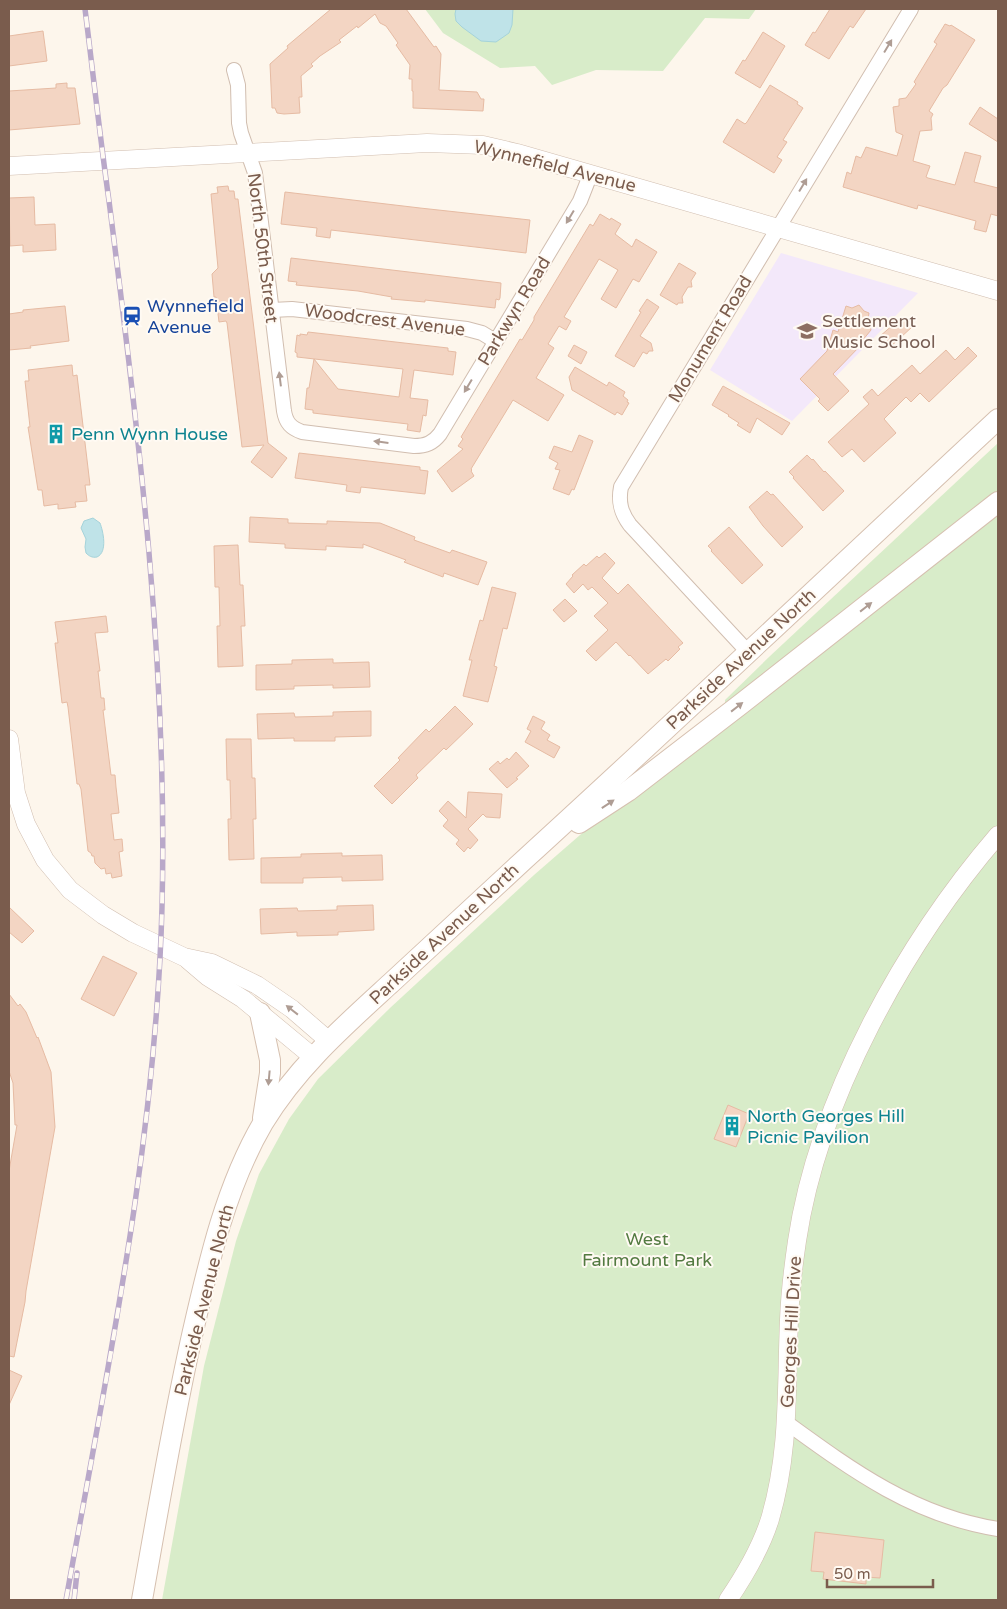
<svg xmlns="http://www.w3.org/2000/svg" width="1007" height="1609" font-family="'Varela Round',sans-serif">
<rect width="100%" height="100%" fill="#fdf6ec"/>
<polygon fill="#f3e8fa" points="781,253 918,293 792,421 710,370"/>
<g fill="#d8ecc9">
<polygon points="425,9 756,9 749,19 705,18 663,71 596,70 552,85 535,66 500,68 443,33"/>
<polygon points="998,443 998,493 728,703 725,703 725,700 769,657"/>
<polygon points="998,509 998,1600 162,1600 204,1366 236,1241 259,1174 289,1119 318,1079 390,1008 534,875 580,835"/>
</g>
<g fill="#bfe3e8" stroke="#a5d3da">
<polygon points="456,9 513,9 512,25 509,33 496,42 481,41 462,27 456,21 455,14"/>
<path d="M93,518L100,523C103,531 108,552 97,557C92,558 89,556 86,553L85,547L86,539L81,528L84,521Z"/>
</g>
<g fill="#f3d5c3" stroke="#e6bba3">
<polygon points="331,9 406,9 434,47 436,46 441,54 439,90 477,92 481,99 484,99 483,111 413,108 413,91 412,91 412,79 409,79 410,65 396,45 398,43 391,33 386,26 380,23 375,14 358,28 357,26 339,40 341,42 320,56 311,64 313,66 301,76 302,97 299,97 300,113 284,114 277,113 275,108 272,108 270,64 288,48 287,46"/>
<polygon points="830,9 866,9 853,28 850,26 829,59 805,45 813,32 815,33"/>
<polygon points="945,24 950,26 951,25 975,40 947,85 943,88 929,111 933,114 931,118 932,130 920,131 913,161 930,166 926,177 928,178 955,185 965,152 981,156 974,182 998,188 998,216 991,214 986,232 974,229 976,221 918,205 917,209 843,187 847,172 851,174 856,156 861,158 866,147 897,156 903,135 896,132 893,107 899,106 899,99 906,98 916,84 914,82 937,44 934,42"/>
<polygon points="43,31 47,61 9,66 9,36"/>
<polygon points="763,32 785,46 760,88 735,73 743,60 745,61"/>
<polygon points="67,83 67,88 75,88 80,124 9,130 9,91 56,88 56,84"/>
<polygon points="770,85 798,102 797,104 803,108 783,140 787,142 777,157 782,160 774,173 723,142 737,119 745,124 747,122"/>
<polygon points="980,107 998,119 998,142 969,124"/>
<polygon points="228,186 229,191 234,191 235,199 238,199 268,443 287,458 272,478 251,462 264,445 242,447 227,323 226,321 219,322 216,297 214,297 212,274 218,268 211,194 218,193 217,187"/>
<polygon points="285,192 420,208 530,220 526,253 331,230 330,238 316,236 317,228 281,224"/>
<polygon points="34,197 35,225 55,224 56,250 23,252 23,245 10,246 9,198"/>
<polygon points="600,214 610,220 611,218 621,224 615,234 632,247 636,239 657,252 639,282 633,279 616,308 601,299 618,270 599,259 564,317 571,321 566,330 559,326 548,344 554,348 536,378 564,395 548,421 513,400 471,469 472,470 471,471 474,476 452,492 437,471 463,449 458,446 463,439 461,437 517,344 520,339 522,340 534,320 534,317 590,224 593,226"/>
<polygon points="291,258 501,283 500,298 499,300 496,299 495,308 425,300 425,302 391,299 392,297 358,291 296,285 297,282 288,281"/>
<polygon points="679,263 696,273 691,281 692,287 688,287 682,297 683,303 678,303 677,305 660,295"/>
<polygon points="647,299 659,307 640,336 651,343 653,351 649,351 647,354 643,352 634,367 615,356 641,312 639,311"/>
<polygon points="859,305 864,311 869,313 868,319 871,330 862,341 861,345 833,374 849,391 828,411 818,401 820,399 800,379 827,351 833,330 838,332 846,306 852,308"/>
<polygon points="65,306 69,341 30,346 31,348 9,350 9,314 23,312 23,310"/>
<polygon points="902,317 912,327 889,348 879,337"/>
<polygon points="308,332 448,348 448,351 456,352 453,375 414,370 410,398 428,400 426,416 423,415 420,432 407,430 408,424 313,413 313,410 305,409 307,388 309,388 314,359 338,389 399,397 403,369 297,357 297,353 295,352 297,335 300,336 300,334 307,335"/>
<polygon points="574,345 587,352 581,364 568,356"/>
<polygon points="968,347 977,356 929,402 920,393 911,402 906,397 884,419 896,433 864,462 852,449 842,457 828,442 869,404 863,397 872,389 878,396 879,395 912,365 920,374 946,350 955,360"/>
<polygon points="72,365 73,376 77,375 90,485 85,485 87,501 75,502 76,507 58,509 58,504 44,506 42,490 38,490 28,427 30,427 25,381 29,381 28,370"/>
<polygon points="575,367 607,386 609,382 625,392 623,396 628,400 627,402 629,403 622,415 617,412 615,415 572,390 569,377"/>
<polygon points="723,386 790,423 782,435 757,418 750,433 737,425 739,423 728,416 729,415 712,405"/>
<polygon points="579,435 593,441 574,490 572,489 569,495 553,489 560,470 555,469 558,463 549,458 554,446 572,452"/>
<polygon points="299,453 420,467 420,470 428,471 425,494 361,487 360,493 346,491 347,485 295,478"/>
<polygon points="807,455 812,460 813,459 824,472 825,471 844,491 823,511 793,478 794,477 789,472"/>
<polygon points="767,491 771,495 773,494 803,527 782,547 763,526 749,507"/>
<polygon points="250,517 288,519 288,523 327,524 327,521 380,523 415,537 414,540 450,553 452,550 487,562 478,585 444,573 443,577 404,562 406,560 363,544 363,548 326,546 326,550 285,548 285,544 249,542"/>
<polygon points="729,527 763,565 742,584 711,551 712,550 708,546"/>
<polygon points="238,545 240,585 243,585 245,626 241,626 243,666 218,667 217,626 220,626 219,587 215,587 214,546"/>
<polygon points="605,553 615,563 602,578 618,594 628,584 683,643 678,647 680,649 668,661 666,659 648,674 630,655 629,656 616,642 596,661 586,651 608,630 594,616 608,603 592,587 588,590 583,584 574,593 566,584 573,576 572,575 584,564 586,566 597,556 599,558"/>
<polygon points="492,587 516,593 507,629 503,628 494,666 497,667 488,702 463,696 472,660 469,660 480,620 483,621"/>
<polygon points="565,599 577,611 564,622 553,610"/>
<polygon points="106,616 108,632 95,633 100,671 98,671 101,698 104,698 105,710 103,710 111,775 115,775 116,787 119,813 111,814 114,840 122,839 123,851 119,852 122,876 112,878 111,873 106,874 105,868 101,869 95,863 94,856 92,856 91,853 88,851 81,789 79,784 77,784 68,707 67,702 62,703 55,643 58,643 55,622"/>
<polygon points="333,659 333,663 369,662 370,687 333,688 333,685 294,686 294,689 256,690 256,665 292,664 292,660"/>
<polygon points="455,706 473,724 446,750 444,748 416,775 418,778 392,804 374,786 400,760 398,758 426,729 429,732"/>
<polygon points="371,711 371,736 335,737 335,741 294,741 294,738 258,739 257,714 294,713 295,717 333,716 333,712"/>
<polygon points="533,716 545,722 541,729 550,735 547,740 560,747 554,758 525,742 531,731 527,729"/>
<polygon points="226,739 251,739 252,778 255,778 256,819 253,819 254,859 229,860 228,819 231,819 230,780 227,780"/>
<polygon points="516,752 529,766 516,778 518,779 507,788 489,769 498,761 500,764 507,758 509,760"/>
<polygon points="468,792 502,794 500,818 486,817 483,814 468,829 478,840 470,849 468,847 464,852 456,844 459,840 443,826 448,820 439,811 448,801 466,818"/>
<polygon points="342,853 342,856 382,855 383,880 342,881 342,877 303,878 303,883 261,883 261,858 301,857 301,854"/>
<polygon points="373,905 374,930 338,932 338,935 297,936 297,932 261,934 260,909 297,908 298,911 337,910 337,906"/>
<polygon points="9,907 34,931 22,943 9,932"/>
<polygon points="103,956 137,973 114,1016 81,999"/>
<polygon points="9,994 18,1006 20,1004 26,1012 37,1038 38,1037 51,1072 55,1127 26,1291 25,1302 14,1357 9,1356 9,1171 17,1125 15,1125 13,1083 9,1071"/>
<polygon points="728,1105 749,1114 736,1147 714,1139"/>
<polygon points="9,1370 22,1376 9,1405"/>
<polygon points="815,1532 884,1540 880,1578 866,1577 866,1584 823,1579 824,1572 811,1571"/>
</g>
<g fill="none" stroke-linecap="round" stroke-linejoin="round">
<defs>
<g id="minor">
<path d="M234,70L238,85L239,123L241,133L255,173L284,411C286,423 291,428 302,432L414,446C426,446 433,443 440,434L580,201L591,173"/>
<polyline points="272,310 292,309 467,329 482,333 495,341"/>
<path d="M748,652L630,525C621,513 618,502 621,487L911,9"/>
<path d="M787,1423C853,1471 915,1516 998,1529"/>
</g>
<g id="tertiary">
<polyline points="9,166 427,143 483,145 517,153 998,291"/>
<polyline points="9,739 16,793 26,824 45,860 70,890 103,915 133,933 184,957 212,963 257,985 292,1009 329,1041"/>
<polyline points="188,960 208,977 243,999 313,1057"/>
<path d="M728,1600C745,1575 761,1548 770,1519C790,1451 786,1389 789,1320C790,1294 793,1268 797,1241C818,1099 905,943 998,835"/>
</g>
<g id="secondary">
<polyline points="579,823 628,791 741,704 998,502"/>
<polyline points="260,1013 270,1060 270,1073 263,1118"/>
<path d="M142,1600C158,1510 173,1420 193,1331C209,1261 226,1186 263,1123C296,1068 344,1026 391,983C435,942 480,901 525,859C684,714 840,566 998,419"/>
</g>
</defs>
<use href="#minor" stroke="#d1beb0" stroke-width="16"/>
<use href="#tertiary" stroke="#d1beb0" stroke-width="19"/>
<use href="#secondary" stroke="#d6c0b0" stroke-width="22"/>
<use href="#minor" stroke="#fff" stroke-width="14"/>
<use href="#tertiary" stroke="#fff" stroke-width="18"/>
<use href="#secondary" stroke="#fff" stroke-width="20"/>
<defs>
<g id="rail">
<path d="M66,1600C107,1370 156,1141 162,907C168,670 139,435 109,201C100,137 93,73 85,9"/>
<polyline points="74,1600 77,1573"/>
</g>
</defs>
<use href="#rail" stroke="#b9a8c9" stroke-width="5.5"/>
<use href="#rail" stroke="#fffaf3" stroke-width="4" stroke-dasharray="11" stroke-linecap="butt"/>
</g>
<defs><path id="oneway-solid" d="M-6-.8H1V-3.2L6.5 0L1 3.2V.8H-6Z" transform="scale(1.25)"/></defs>
<g fill="#af9d94">
<use href="#oneway-solid" transform="translate(888 46) rotate(-59)"/>
<use href="#oneway-solid" transform="translate(803 185) rotate(-59)"/>
<use href="#oneway-solid" transform="translate(570 217) rotate(121)"/>
<use href="#oneway-solid" transform="translate(280 379) rotate(-97)"/>
<use href="#oneway-solid" transform="translate(468 386) rotate(121)"/>
<use href="#oneway-solid" transform="translate(381 442) rotate(-173)"/>
<use href="#oneway-solid" transform="translate(866 607) rotate(-38)"/>
<use href="#oneway-solid" transform="translate(737 707) rotate(-38)"/>
<use href="#oneway-solid" transform="translate(608 804) rotate(-34)"/>
<use href="#oneway-solid" transform="translate(292 1010) rotate(-142)"/>
<use href="#oneway-solid" transform="translate(269 1078) rotate(95)"/>
</g>
<defs>
<symbol id="station-bare" viewBox="-9 -9 18 18"><path d="M-3-6H3Q5-6 5-4V2Q5 4 3 4L4.5 6H3L1.5 4h-3L-3 6H-4.5L-3 4Q-5 4-5 2V-4Q-5-6-3-6ZM-3.5-4v3h7v-3ZM-3.5 1v1.5H-2V1ZM2 1v1.5H3.5V1Z" fill="#1a4fb4" stroke="#fffaf3" stroke-width="2.5" paint-order="stroke"/></symbol>
<symbol id="school-bare" viewBox="-9 -9 18 18"><path d="M0-5L7-2L0 1L-7-2ZM-4 1L0 2.5L4 1V4Q0 6-4 4Z" fill="#8d6e63" stroke="#fffaf3" stroke-width="2.5" paint-order="stroke"/></symbol>
<symbol id="building-bare" viewBox="-9 -9 18 18"><path d="M-4-6H4V6H1V3H-1V6H-4ZM-2.5-4.3h1.7v1.8h-1.7ZM.8-4.3h1.7v1.8H.8ZM-2.5-1h1.7V.8h-1.7ZM.8-1h1.7V.8H.8Z" fill="#0f9aa8" stroke="#fffaf3" stroke-width="2.5" paint-order="stroke"/></symbol>
</defs>
<g fill-rule="evenodd">
<use href="#station-bare" x="118" y="302" width="28" height="28"/>
<use href="#school-bare" x="793" y="317" width="28" height="28"/>
<use href="#building-bare" x="42" y="420" width="28" height="28"/>
<use href="#building-bare" x="718" y="1112" width="28" height="28"/>
</g>
<g text-anchor="middle" stroke-width="4" stroke-linejoin="round" paint-order="stroke">
<g font-size="18" fill="#7a5c4d" stroke="#fffaf3">
<text transform="translate(555 166) rotate(14)" y="6">Wynnefield Avenue</text>
<text transform="translate(263 248) rotate(83)" y="6">North 50th Street</text>
<text transform="translate(514 311) rotate(-59)" y="6">Parkwyn Road</text>
<text transform="translate(385 320) rotate(7)" y="6">Woodcrest Avenue</text>
<text transform="translate(710 339) rotate(-59)" y="6">Monument Road</text>
<text transform="translate(741 659) rotate(-43)" y="6">Parkside Avenue North</text>
<text transform="translate(444 934) rotate(-43)" y="6">Parkside Avenue North</text>
<text transform="translate(204 1300) rotate(-76)" y="6">Parkside Avenue North</text>
<text transform="translate(791 1332) rotate(-87)" y="6">Georges Hill Drive</text>
</g>
<g font-size="18" fill="#164399" stroke="#fffaf3" text-anchor="start">
<text x="147" y="312">Wynnefield<tspan x="147" dy="21">Avenue</tspan></text>
</g>
<g font-size="18" fill="#785e54" stroke="#fffaf3" text-anchor="start">
<text x="822" y="327">Settlement<tspan x="822" dy="21">Music School</tspan></text>
</g>
<g font-size="18" fill="#0d838f" stroke="#fffaf3" text-anchor="start">
<text x="71" y="440">Penn Wynn House</text>
<text x="747" y="1122">North Georges Hill<tspan x="747" dy="21">Picnic Pavilion</tspan></text>
</g>
<g font-size="18" fill="#537a41" stroke="#fffaf3">
<text x="647" y="1245">West<tspan x="647" dy="21">Fairmount Park</tspan></text>
</g>
</g>
<rect width="1007" height="1609" fill="none" stroke="#7a5c4d" stroke-width="20"/>
<path d="M827 1579v8h106v-8" fill="none" stroke="#7a5c4d" stroke-width="2.5"/>
<text x="834" y="1579" font-size="15" fill="#7a5c4d" stroke="#fffaf3" stroke-width="4" paint-order="stroke">50 m</text>
</svg>
